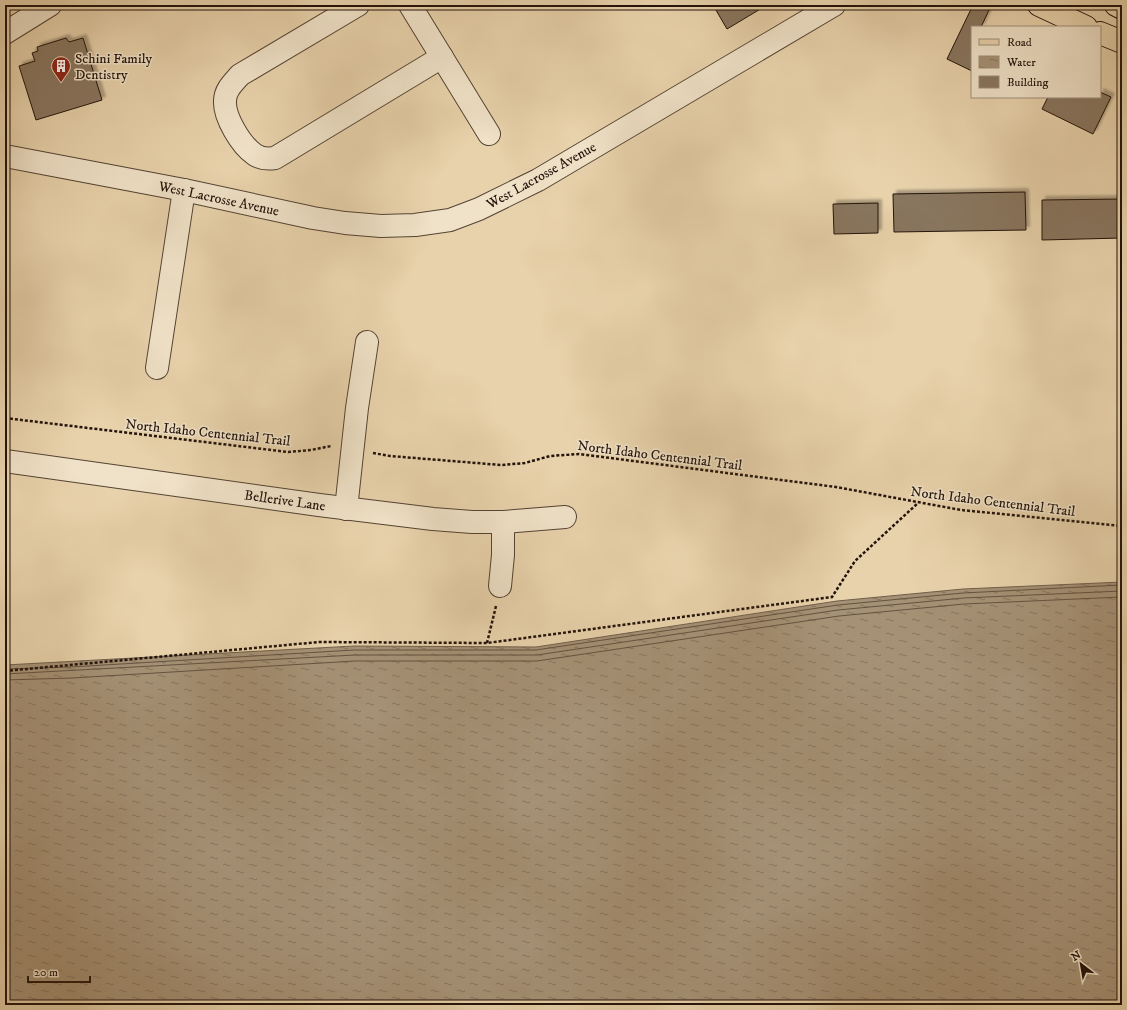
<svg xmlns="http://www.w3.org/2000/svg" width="1127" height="1010" font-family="'IM FELL DW Pica',serif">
<defs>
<pattern id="water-ripples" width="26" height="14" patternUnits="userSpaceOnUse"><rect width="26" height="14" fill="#a59175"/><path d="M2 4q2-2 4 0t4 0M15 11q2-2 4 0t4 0" fill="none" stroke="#86755e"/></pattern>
<filter id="shadow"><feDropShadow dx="3.5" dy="-3.5" stdDeviation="1" flood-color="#0004"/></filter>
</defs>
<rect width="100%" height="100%" fill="#e8d2ab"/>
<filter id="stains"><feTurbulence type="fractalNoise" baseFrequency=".005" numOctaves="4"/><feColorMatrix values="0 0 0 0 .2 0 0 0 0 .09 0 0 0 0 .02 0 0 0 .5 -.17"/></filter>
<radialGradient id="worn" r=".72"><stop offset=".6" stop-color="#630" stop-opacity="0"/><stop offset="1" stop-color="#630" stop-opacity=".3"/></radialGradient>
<polygon fill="url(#water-ripples)" stroke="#715f4b" points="1122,582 1122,1005 5,1005 5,665 354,646 536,647 837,601 963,589"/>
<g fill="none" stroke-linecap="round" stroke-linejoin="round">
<g stroke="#645240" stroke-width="1">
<polyline points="5,669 71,667 354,650 536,650 838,605 963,593 1122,585"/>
<polyline points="5,674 355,655 537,655 838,610 964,598 1122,591"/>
<polyline points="5,680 72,678 355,661 537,661 839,616 964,604 1122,597"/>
</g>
</g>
<g fill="#89765e" stroke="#22130b" filter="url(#shadow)">
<polygon points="713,5 767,5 727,29"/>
<polygon points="973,5 979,5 989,10 981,27 972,27 972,71 947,59"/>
<polygon points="66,38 69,42 83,38 102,100 36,120 19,66 35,61 32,53 38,51 37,47"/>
<polygon points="1100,92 1111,97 1093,134 1042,109 1048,97 1100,97"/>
<polygon points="1025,192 1026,230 894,232 893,194"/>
<polygon points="1122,199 1122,238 1042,240 1042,200"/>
<polygon points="878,203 878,233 834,234 833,204"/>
</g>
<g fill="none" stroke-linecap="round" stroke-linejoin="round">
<defs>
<g id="minor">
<path d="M358,5L240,75C233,83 225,90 225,101C224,117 241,145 254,154C260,159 268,159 275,158L442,57"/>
<polyline points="410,5 489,134"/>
<polyline points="5,33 50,5"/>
<polyline points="5,156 184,190 313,218 345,223 381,226 415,225 450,220 479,209 538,180 834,5"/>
<polyline points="157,368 184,190"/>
<polyline points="5,461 319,505 433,519 472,522 503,522 565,517"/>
<polyline points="346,509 357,408 367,342"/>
<polyline points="500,586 503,555 503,522"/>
</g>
<g id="major">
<polyline points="1039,5 1086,27"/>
<polyline points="1116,5 1122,8"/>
<polyline points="1100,33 1122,42"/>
</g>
</defs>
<use href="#minor" stroke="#544333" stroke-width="24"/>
<use href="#major" stroke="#22130b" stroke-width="24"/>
<g stroke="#22130b" stroke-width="2.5" stroke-dasharray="3 2" stroke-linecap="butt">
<polyline points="5,418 288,452 311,450 331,446"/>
<polyline points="373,453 390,456 501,465 525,463 550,456 579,454 836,487 961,510 1122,526"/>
<polyline points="487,643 496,606"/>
<polyline points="5,671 319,642 487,643 832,597 855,561 918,503"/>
</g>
<use href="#minor" stroke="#f0e2c8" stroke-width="22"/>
<use href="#major" stroke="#e8d2ab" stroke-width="22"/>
</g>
<defs>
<symbol id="building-pin" viewBox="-11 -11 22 30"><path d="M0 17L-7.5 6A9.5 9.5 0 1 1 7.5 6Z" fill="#8f2418" stroke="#f0e2c8"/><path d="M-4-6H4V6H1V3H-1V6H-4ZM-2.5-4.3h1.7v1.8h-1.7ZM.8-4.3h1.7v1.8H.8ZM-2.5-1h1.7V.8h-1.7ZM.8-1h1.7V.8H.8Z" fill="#fff"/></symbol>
</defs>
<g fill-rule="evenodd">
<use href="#building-pin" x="50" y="55" width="22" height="30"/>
</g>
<g text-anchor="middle" stroke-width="3" stroke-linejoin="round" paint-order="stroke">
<g font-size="14" fill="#22130b" stroke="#f0e2c8" text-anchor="start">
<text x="75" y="63">Schini Family<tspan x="75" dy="16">Dentistry</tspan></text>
</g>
<g font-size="14" fill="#22130b" stroke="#f0e2c8">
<text transform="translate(541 175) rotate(-29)" y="5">West Lacrosse Avenue</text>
<text transform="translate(219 198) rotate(12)" y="5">West Lacrosse Avenue</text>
<text transform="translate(208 432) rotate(6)" y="5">North Idaho Centennial Trail</text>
<text transform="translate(660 455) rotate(7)" y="5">North Idaho Centennial Trail</text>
<text transform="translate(285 500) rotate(8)" y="5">Bellerive Lane</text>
<text transform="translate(993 501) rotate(7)" y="5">North Idaho Centennial Trail</text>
</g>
</g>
<rect width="1127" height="1010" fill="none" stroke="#e8d2ab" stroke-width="20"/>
<rect x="6" y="6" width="1115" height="998" fill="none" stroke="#22130b" stroke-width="2"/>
<rect x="10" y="10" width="1107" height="990" fill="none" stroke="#22130b"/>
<rect x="971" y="26" width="130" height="72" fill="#f0e2c8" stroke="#9e8f7c"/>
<rect x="979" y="39" width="20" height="6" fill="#e8d2ab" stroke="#9e8f7c"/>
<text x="1007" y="46" font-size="12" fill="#22130b">Road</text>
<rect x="979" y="56" width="20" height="12" fill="url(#water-ripples)" stroke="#9e8f7c"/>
<text x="1007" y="66" font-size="12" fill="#22130b">Water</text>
<rect x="979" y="76" width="20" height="12" fill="#89765e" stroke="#9e8f7c"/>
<text x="1007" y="86" font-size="12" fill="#22130b">Building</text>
<g transform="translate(1081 964) rotate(329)" stroke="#f0e2c8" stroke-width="3" paint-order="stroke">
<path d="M0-3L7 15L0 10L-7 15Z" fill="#22130b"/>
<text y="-6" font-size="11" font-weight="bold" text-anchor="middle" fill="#22130b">N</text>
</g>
<path d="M28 976v6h62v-6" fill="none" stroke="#22130b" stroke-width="2"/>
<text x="34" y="976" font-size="12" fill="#22130b" stroke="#f0e2c8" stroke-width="3" paint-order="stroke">20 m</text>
<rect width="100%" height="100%" filter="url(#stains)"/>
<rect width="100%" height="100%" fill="url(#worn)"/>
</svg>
